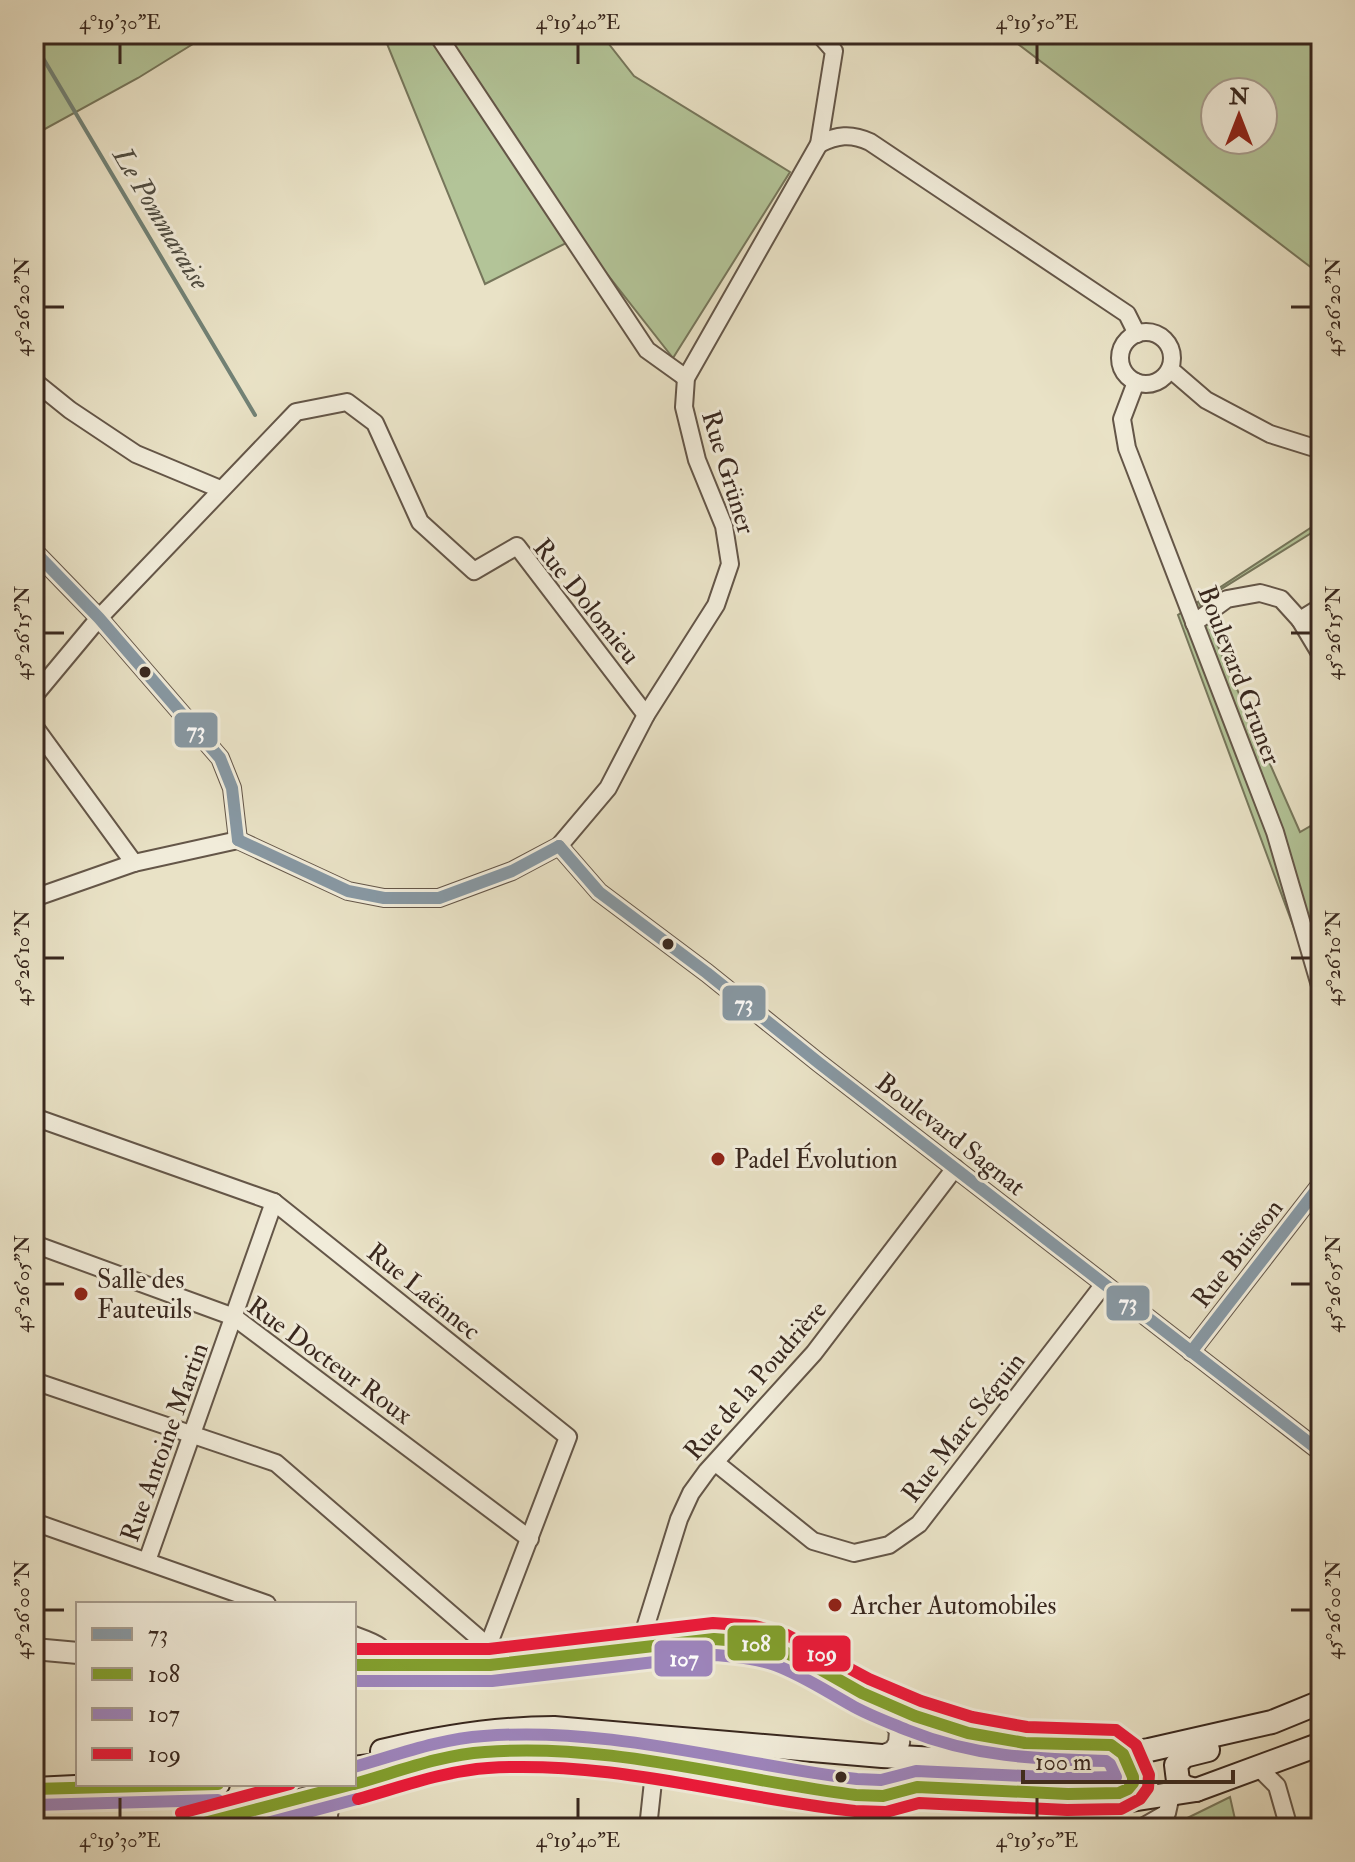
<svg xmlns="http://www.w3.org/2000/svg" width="1355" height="1862" font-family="'IM FELL Double Pica',serif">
<rect width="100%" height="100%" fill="#e9e2c6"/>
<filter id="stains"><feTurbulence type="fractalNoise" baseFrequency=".0025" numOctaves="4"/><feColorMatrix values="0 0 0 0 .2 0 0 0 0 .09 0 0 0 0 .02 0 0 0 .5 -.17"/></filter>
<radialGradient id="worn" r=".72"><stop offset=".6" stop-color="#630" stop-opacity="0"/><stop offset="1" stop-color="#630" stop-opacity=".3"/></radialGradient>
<g fill="#b3c498" stroke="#76765b" stroke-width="2" fill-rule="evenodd">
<polygon points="34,34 209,34 138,78 34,135"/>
<polygon points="383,34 601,34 634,76 790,172 673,358 578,237 485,284"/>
<path d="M1005,34H1321V275ZM1263,92V140H1215V92Z"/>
<polygon points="1321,521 1321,527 1199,603 1300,832 1321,820 1321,1001 1178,615"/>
<polygon points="1230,1797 1237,1828 1167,1828"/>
</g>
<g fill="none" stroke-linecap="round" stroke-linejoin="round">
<polyline stroke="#728276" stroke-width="4" points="34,43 255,415"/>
<defs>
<g id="minor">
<polyline points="437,34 647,350 686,378"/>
<path d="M819,144C837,135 851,133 870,142L1127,314L1137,334"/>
<circle cx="1146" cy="358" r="26"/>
<polyline points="1170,369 1206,400 1270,434 1321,450"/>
<polyline points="34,381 70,410 136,454 220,489"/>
<polyline points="1136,382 1122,419 1127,448 1275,832 1321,989"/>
<polyline points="34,551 99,618 220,758 232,788 238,840"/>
<polyline points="1321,607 1300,620 1321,655"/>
<polyline points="1194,623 1227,599 1260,593 1281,599 1300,620"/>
<polyline points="34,696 99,618 296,412 347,402 375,423 420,522 474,571 517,546 646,715"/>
<polyline points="34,726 134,863"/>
<polyline points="559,846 599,892 707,973 819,1063 1321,1452"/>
<polyline points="34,898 134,863 238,840 348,891 384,898 439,898 512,871 559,846 608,788 646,715 716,605 730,564 724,526 697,460 684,407 686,378 819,144 834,51 819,34"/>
<polyline points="34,1117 274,1202 568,1437 488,1646"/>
<polyline points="34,1244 234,1317 530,1539"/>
<polyline points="1191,1352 1321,1184"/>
<polyline points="34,1381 276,1463 488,1646 489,1656"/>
<polyline points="716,1463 813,1541 854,1553 889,1545 919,1524 1104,1284"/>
<polyline points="34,1522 267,1604"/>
<polyline points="147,1561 274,1202"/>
<path d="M354,1635C373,1642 386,1645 392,1666"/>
<polyline points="645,1649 646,1625 679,1519 691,1493 707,1471 814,1353 955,1168"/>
<polyline points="1259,1768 1277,1786 1289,1828"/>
<polyline points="354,1784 403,1770"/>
<polyline points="1056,1804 1060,1828"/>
<polyline points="185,1828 353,1784"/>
<polyline points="327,1828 333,1790"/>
<polyline points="648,1828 655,1763"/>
<polyline points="1141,1828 1167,1813 1171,1795"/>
</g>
<g id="tertiary">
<polyline points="34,1649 78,1653"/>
<polyline points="354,1665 490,1665 597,1651 645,1649 714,1639 752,1642 780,1650 811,1664 862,1693 894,1720 900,1731 899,1743 894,1751 882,1756"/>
<path d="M883,1702C930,1720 975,1738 1026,1743C1041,1745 1105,1744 1113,1747C1126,1753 1134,1769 1133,1783L1119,1793L1101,1794"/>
</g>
<g id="secondary">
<path d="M382,1751C440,1737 496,1728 554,1728L882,1756L1008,1763L1088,1759L1149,1750L1272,1722L1321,1702"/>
<polyline points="354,1768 485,1752 553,1750 655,1763 814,1790 856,1795 1105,1804 1196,1790 1321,1744"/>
<polyline points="128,1785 218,1784"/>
<polyline points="34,1789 138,1784"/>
<polyline points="1196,1790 1185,1787 1178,1781 1176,1765 1184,1756 1208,1750"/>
</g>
</defs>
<use href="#minor" stroke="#645648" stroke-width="20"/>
<use href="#tertiary" stroke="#645648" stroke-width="24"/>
<use href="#secondary" stroke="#38271e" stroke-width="26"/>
<use href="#minor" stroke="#f1ecda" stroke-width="16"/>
<use href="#tertiary" stroke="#f1ecda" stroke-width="20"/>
<use href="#secondary" stroke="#f1ecda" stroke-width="22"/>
<defs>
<g id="bus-1">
<polyline points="34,551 99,618 220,758 232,788 238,840"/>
<polyline points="238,840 348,891 384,898 439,898 512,871 559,846"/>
<polyline points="559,846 599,892 707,973 819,1063 1321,1452"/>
<polyline points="1191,1352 1321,1184"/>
</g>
<g id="bus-2">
<path d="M354,1665H490L714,1639L752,1642L780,1650L811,1664L862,1693L915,1716L968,1733L1025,1743L1111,1745L1123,1754L1133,1777V1783L1128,1789L1119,1793L1068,1794L917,1787L883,1796L856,1795C733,1780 609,1742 485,1752C440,1755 397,1772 354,1784"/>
<polyline points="34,1789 218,1784"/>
<polyline points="185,1828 353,1784"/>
</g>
<g id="bus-3">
<path d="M354,1681H492L715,1655C735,1657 755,1658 775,1665C802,1675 826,1691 851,1705C868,1715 888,1722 907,1730C974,1757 1035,1759 1106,1761L1110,1764L1116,1777L1068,1778L916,1771L881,1780L857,1779C734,1764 609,1726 484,1736C439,1739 397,1755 354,1767"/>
<polyline points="34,1805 218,1800"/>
<polyline points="248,1828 357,1799"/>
</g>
<g id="bus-4">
<path d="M354,1649H489L713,1623L755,1626L787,1635L869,1679L921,1701L972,1717L1027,1727L1116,1730L1136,1745L1149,1775L1148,1788L1140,1799L1121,1809L1067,1810L919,1803L886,1812L855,1811C733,1798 612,1760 488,1768C444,1771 401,1787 358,1799"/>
<polyline points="181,1813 290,1784"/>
</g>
</defs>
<use href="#bus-1" stroke="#f1ecda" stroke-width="18"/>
<use href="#bus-2" stroke="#f1ecda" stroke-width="18"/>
<use href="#bus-3" stroke="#f1ecda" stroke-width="18"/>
<use href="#bus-4" stroke="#f1ecda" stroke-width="18"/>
<use href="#bus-1" stroke="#8798a3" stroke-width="12"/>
<use href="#bus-2" stroke="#829f2d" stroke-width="12"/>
<use href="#bus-3" stroke="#9d85bd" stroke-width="12"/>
<use href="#bus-4" stroke="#ec1a3a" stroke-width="12"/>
</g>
<path fill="none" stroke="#38271e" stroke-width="3" d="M120,44V64M578,44V64M1037,44V64M44,307H64M1291,307H1311M44,633H64M1291,633H1311M44,958H64M1291,958H1311M44,1284H64M1291,1284H1311M44,1610H64M1291,1610H1311M120,1798V1818M578,1798V1818M1037,1798V1818"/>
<g fill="#38271e" stroke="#f1ecda" stroke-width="3">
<circle cx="145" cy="672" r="7"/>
<circle cx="668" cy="944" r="7"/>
<circle cx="841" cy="1777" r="7"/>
</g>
<g fill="#8f2418" stroke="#f1ecda" stroke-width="3">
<circle cx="718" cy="1159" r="8"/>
<circle cx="81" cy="1294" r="8"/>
<circle cx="835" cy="1605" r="8"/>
</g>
<g text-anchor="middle" stroke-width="6" stroke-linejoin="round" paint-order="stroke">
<g font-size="26" fill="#38271e" stroke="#f1ecda">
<text transform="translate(729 472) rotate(73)" y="9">Rue Grüner</text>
<text transform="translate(587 601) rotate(51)" y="9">Rue Dolomieu</text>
<text transform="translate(1240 675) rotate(69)" y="9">Boulevard Gruner</text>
<text transform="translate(951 1134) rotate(38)" y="9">Boulevard Sagnat</text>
<text transform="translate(1237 1253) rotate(-52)" y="9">Rue Buisson</text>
<text transform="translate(424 1291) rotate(39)" y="9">Rue Laënnec</text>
<text transform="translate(330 1360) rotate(36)" y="9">Rue Docteur Roux</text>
<text transform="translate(755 1380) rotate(-49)" y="9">Rue de la Poudrière</text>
<text transform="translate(963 1427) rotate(-52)" y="9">Rue Marc Séguin</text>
<text transform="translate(164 1442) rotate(-70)" y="9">Rue Antoine Martin</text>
</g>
<g font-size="26" fill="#38271e" stroke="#f1ecda" text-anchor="start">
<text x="734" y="1168">Padel Évolution</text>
<text x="97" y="1288">Salle des<tspan x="97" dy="30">Fauteuils</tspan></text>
<text x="851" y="1614">Archer Automobiles</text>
</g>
<g font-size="28" font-style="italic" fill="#504d42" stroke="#f1ecda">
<text transform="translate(162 218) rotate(59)" y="10">Le Pommaraise</text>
</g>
</g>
<g stroke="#f1ecda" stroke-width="3">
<rect x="173" y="711" width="46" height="38" rx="8" fill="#8798a3"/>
<rect x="721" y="984" width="46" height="38" rx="8" fill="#8798a3"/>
<rect x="1105" y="1284" width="46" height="38" rx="8" fill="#8798a3"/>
<rect x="726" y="1624" width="61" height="38" rx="8" fill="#829f2d"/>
<rect x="791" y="1634" width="61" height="39" rx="8" fill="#ec1a3a"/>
<rect x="653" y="1639" width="61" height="39" rx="8" fill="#9d85bd"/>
</g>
<g font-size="22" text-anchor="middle" font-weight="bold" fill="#fff">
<text x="196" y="738">73</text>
<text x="744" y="1011">73</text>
<text x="1128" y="1310">73</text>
<text x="756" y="1651">108</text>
<text x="822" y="1661">109</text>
<text x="684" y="1666">107</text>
</g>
<rect width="1355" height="1862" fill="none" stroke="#e9e2c6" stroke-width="88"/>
<rect x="76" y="1602" width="280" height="184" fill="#f1ecda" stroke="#a79d8f" stroke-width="2"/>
<rect x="92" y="1628" width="40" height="12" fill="#8798a3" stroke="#a79d8f" stroke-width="2"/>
<text x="148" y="1642" font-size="24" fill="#38271e">73</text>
<rect x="92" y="1668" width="40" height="12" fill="#829f2d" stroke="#a79d8f" stroke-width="2"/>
<text x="148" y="1682" font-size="24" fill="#38271e">108</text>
<rect x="92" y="1708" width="40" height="12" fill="#9d85bd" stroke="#a79d8f" stroke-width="2"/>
<text x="148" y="1722" font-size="24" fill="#38271e">107</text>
<rect x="92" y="1748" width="40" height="12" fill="#ec1a3a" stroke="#a79d8f" stroke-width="2"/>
<text x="148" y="1762" font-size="24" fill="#38271e">109</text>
<g transform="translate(1239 116)"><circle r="38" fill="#f1ecda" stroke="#a79d8f" stroke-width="2"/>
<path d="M0-6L14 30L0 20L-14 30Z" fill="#8f2418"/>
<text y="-12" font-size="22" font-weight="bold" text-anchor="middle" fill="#38271e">N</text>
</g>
<path d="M1023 1770v12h210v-12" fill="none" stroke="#38271e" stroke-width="4"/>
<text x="1035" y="1770" font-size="24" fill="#38271e" stroke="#f1ecda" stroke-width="6" paint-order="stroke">100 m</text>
<rect x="44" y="44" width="1267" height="1774" fill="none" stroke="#38271e" stroke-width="3"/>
<g font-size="20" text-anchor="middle" fill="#38271e">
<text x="120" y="29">4°19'30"E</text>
<text x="578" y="29">4°19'40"E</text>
<text x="1037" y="29">4°19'50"E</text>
<text transform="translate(22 307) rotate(-90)" y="7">45°26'20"N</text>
<text transform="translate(1333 307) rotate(-90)" y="7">45°26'20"N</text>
<text transform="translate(22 633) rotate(-90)" y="7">45°26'15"N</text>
<text transform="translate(1333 633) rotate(-90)" y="7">45°26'15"N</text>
<text transform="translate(22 958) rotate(-90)" y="7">45°26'10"N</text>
<text transform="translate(1333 958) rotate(-90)" y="7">45°26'10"N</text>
<text transform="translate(22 1284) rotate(-90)" y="7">45°26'05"N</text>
<text transform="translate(1333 1284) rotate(-90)" y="7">45°26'05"N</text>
<text transform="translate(22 1610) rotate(-90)" y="7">45°26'00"N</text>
<text transform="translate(1333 1610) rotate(-90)" y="7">45°26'00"N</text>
<text x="120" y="1847">4°19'30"E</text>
<text x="578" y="1847">4°19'40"E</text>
<text x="1037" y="1847">4°19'50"E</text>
</g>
<rect width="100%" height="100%" filter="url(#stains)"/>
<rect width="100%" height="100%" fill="url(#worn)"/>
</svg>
